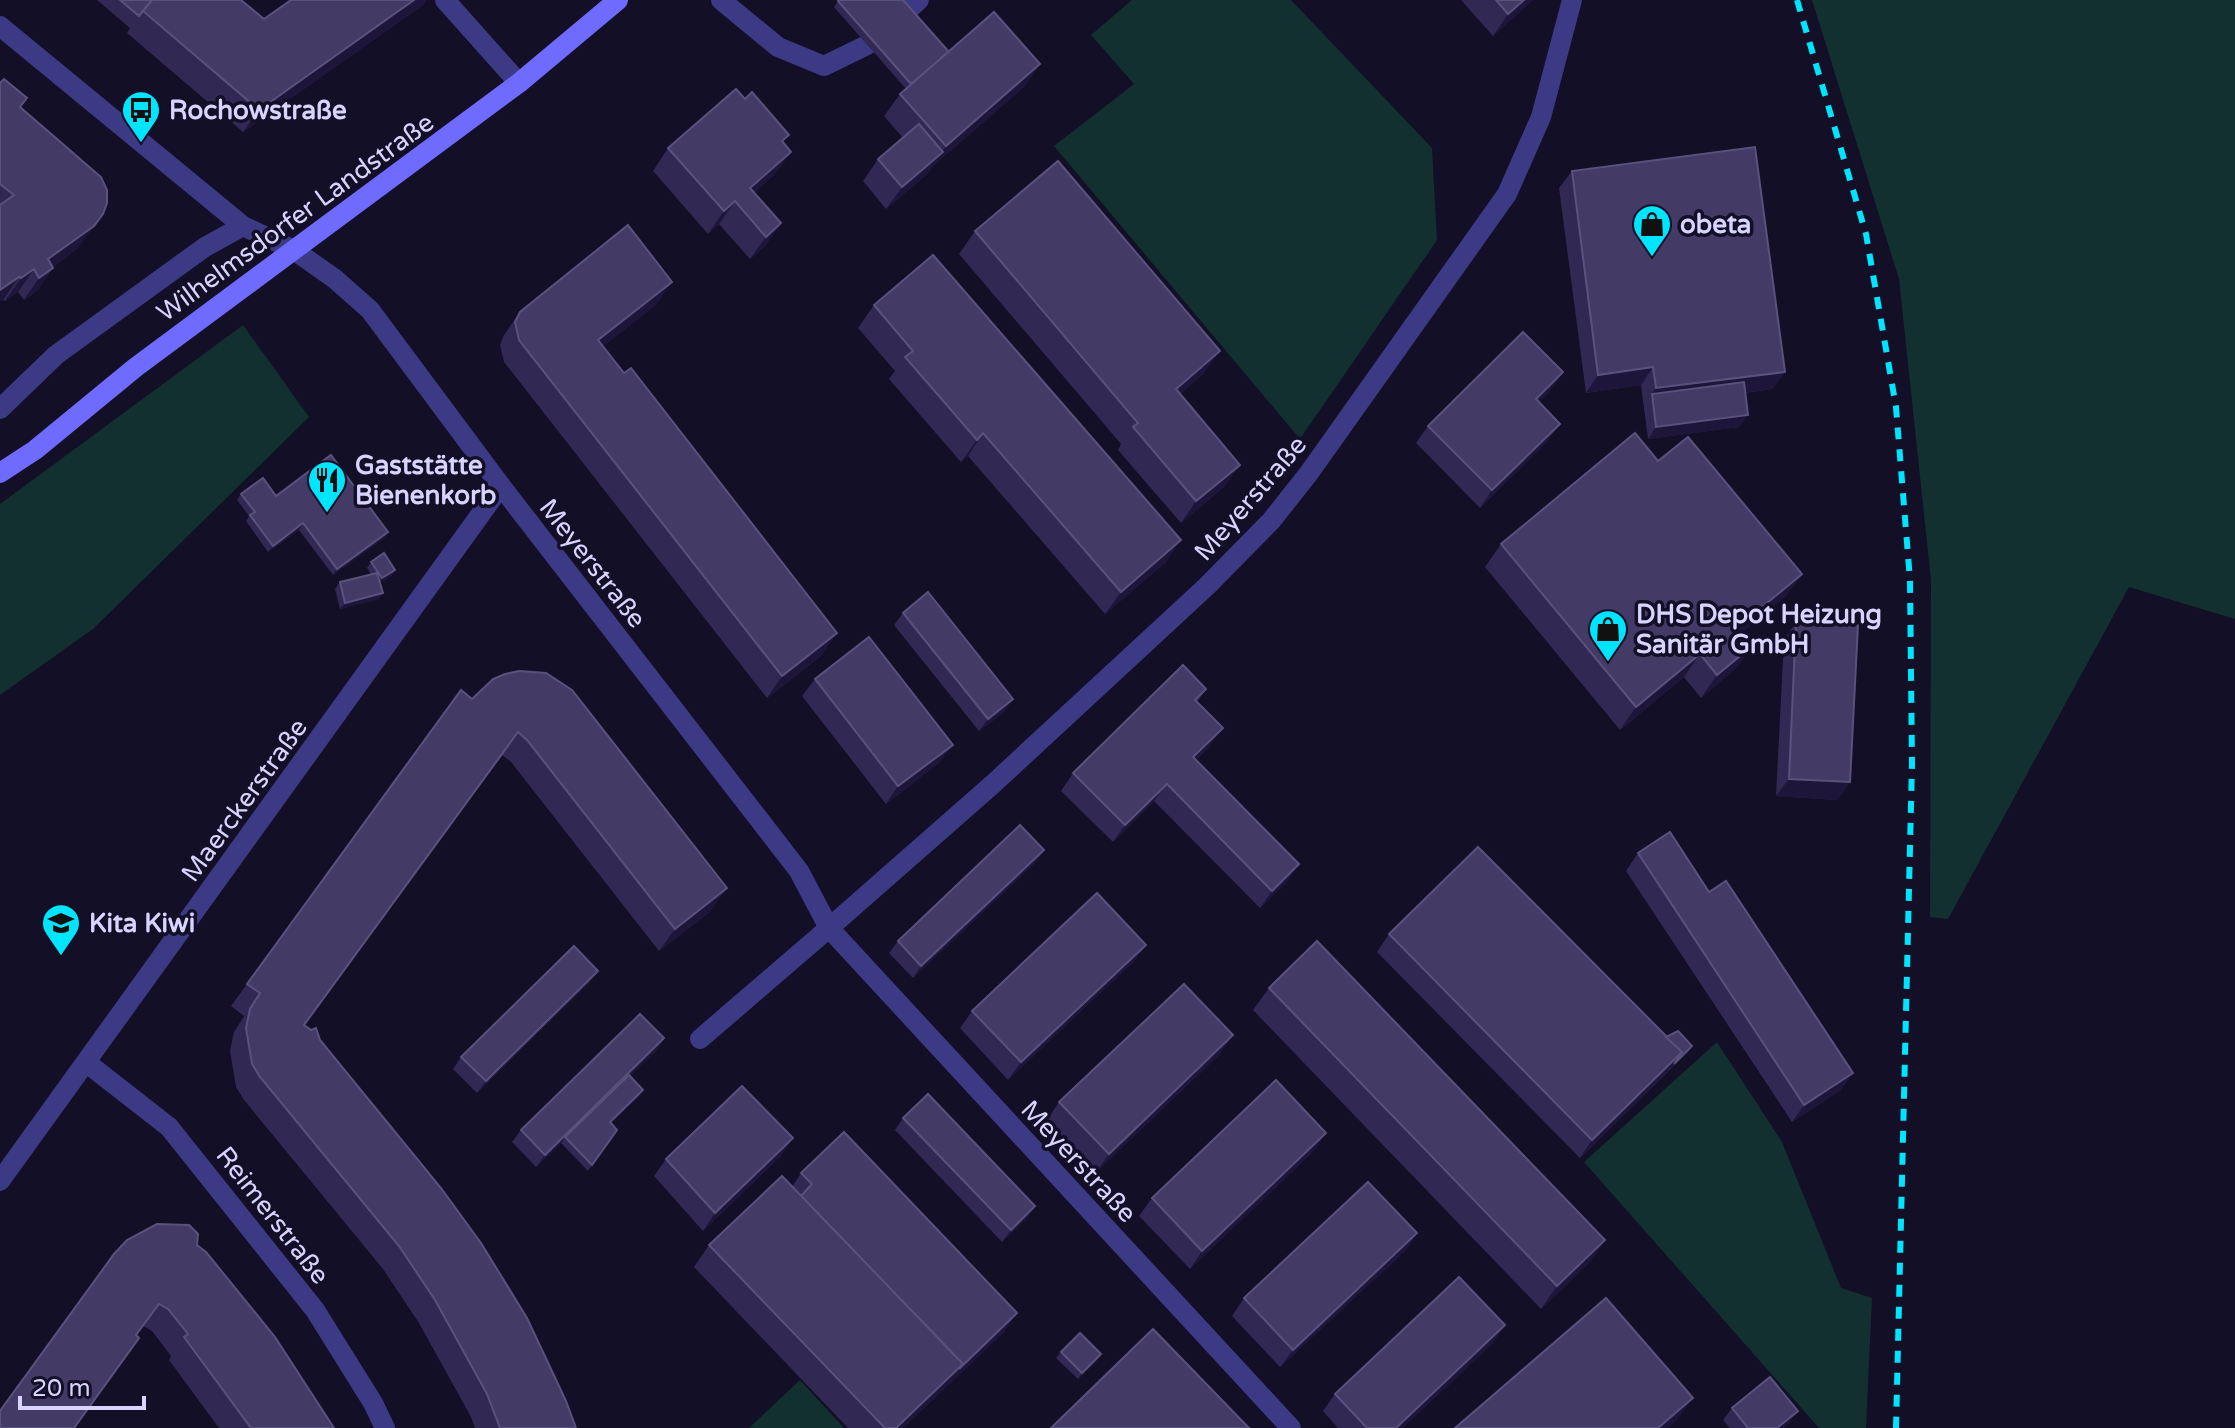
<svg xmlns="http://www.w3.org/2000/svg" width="2235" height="1428" font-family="'Varela Round',sans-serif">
<rect width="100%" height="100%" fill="#130f26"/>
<g fill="#12302f">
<polygon points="1132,0 1291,0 1432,148 1437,240 1300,439 1054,146 1134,84 1091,35"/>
<polygon points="1812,0 2235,0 2235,619 2129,587 1948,919 1930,917 1931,580 1899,279"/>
<polygon points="243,325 309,417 93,629 0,695 0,504"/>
<polygon points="1717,1042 1782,1142 1841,1288 1872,1298 1866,1428 1819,1428 1584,1162"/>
<polygon points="800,1380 844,1428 749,1428"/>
</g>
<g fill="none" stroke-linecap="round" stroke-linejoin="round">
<g stroke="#3d3a85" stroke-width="20">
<polyline points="445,0 519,83"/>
<polyline points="721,0 778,47 824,66 867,45"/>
<polyline points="905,13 919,0"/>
<polyline points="700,1039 829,928"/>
</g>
<g stroke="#3d3a85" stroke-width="20">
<polyline points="0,26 243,226 294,250 335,279 370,310 501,486 799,871 829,928 1291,1428"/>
<polyline points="0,409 56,355 205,247 243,226"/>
<polyline points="829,928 993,784 1207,586 1271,521 1309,473 1507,194 1541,117 1572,0"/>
<polyline points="87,1063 169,1127 315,1310 373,1403 385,1428"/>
<polyline points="0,1181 501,486"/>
</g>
<polyline stroke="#6f6bff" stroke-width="20" points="0,473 35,450 136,367 519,83 618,0"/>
<polyline stroke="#00e5ff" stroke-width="6" stroke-dasharray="12 10" stroke-linecap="butt" points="1797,0 1866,234 1896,407 1910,580 1912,764 1896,1428"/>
</g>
<g fill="#312854">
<polygon points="97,0 241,0 264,19 291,0 426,0 423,5 243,132 127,33 130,28"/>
<polygon points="839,0 949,52 1040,64 1024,87 933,166 927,174 886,209 863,181 878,159 903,138 884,116 900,94 906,89 834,7"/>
<polygon points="1461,0 1533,0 1493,36"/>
<polygon points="0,83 21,107 78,248 53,267 38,290 24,300 18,292 5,301 3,300 0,301"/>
<polygon points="783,143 791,152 775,174 754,193 781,223 765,246 750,259 719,224 708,234 653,171 668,148"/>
<polygon points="1572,171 1785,372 1772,389 1745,393 1748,415 1739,427 1648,439 1641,385 1586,393 1559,188"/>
<polygon points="975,231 1204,373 1180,394 1240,465 1224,487 1181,523 1118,450 1121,444 959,254"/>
<polygon points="657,304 603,346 821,656 767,698 504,362 500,345 504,335 520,312"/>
<polygon points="874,305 1181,540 1165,563 1105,614 968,456 961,462 889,379 895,371 858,328"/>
<polygon points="1551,390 1539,402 1548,441 1480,508 1416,443 1428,426"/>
<polygon points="1658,461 1802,574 1786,596 1741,633 1752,646 1736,668 1701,698 1684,677 1620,730 1485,567 1501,544"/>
<polygon points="241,494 276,496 388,532 384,538 333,575 299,530 268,552 246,521 249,516 237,500"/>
<polygon points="371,562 395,570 391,576 380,583 379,599 340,609 335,589 340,582 371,574 367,568"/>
<polygon points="903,613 1005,711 979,731 894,625"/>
<polygon points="1796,622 1838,800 1776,796 1784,640"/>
<polygon points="493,679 711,911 659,951 511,762 502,755 304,1026 320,1040 576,1428 475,1428 471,1417 419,1323 383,1269 244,1100 236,1087 230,1051 234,1032 244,1016 231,1006 247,984 472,699"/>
<polygon points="815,679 940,762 886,804 802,696"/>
<polygon points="1206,689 1197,702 1210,746 1196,760 1287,882 1260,908 1154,801 1113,842 1061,791 1073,773"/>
<polygon points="1044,850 1036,862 913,978 889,953 898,941"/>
<polygon points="1638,853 1841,1090 1792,1122 1626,871"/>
<polygon points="1389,934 1666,1037 1692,1046 1688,1052 1580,1158 1377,952"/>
<polygon points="1146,945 1133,962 1008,1080 960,1028 972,1011"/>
<polygon points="598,971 589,983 477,1093 453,1069 461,1057"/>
<polygon points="1269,988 1605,1240 1589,1263 1541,1309 1253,1010"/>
<polygon points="664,1038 656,1051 630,1076 639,1096 611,1123 617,1130 588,1171 561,1143 562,1142 536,1167 512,1142 521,1130"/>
<polygon points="1221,1053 1096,1172 1047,1120 1059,1102"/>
<polygon points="903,1118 1035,1206 1027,1218 1002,1242 895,1130"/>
<polygon points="1314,1151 1190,1269 1139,1216 1152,1198"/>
<polygon points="781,1156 703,1231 654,1176 666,1159"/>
<polygon points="801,1173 1005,1331 903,1428 848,1428 694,1267 709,1245 792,1187"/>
<polygon points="1417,1233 1405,1251 1280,1367 1232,1316 1244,1298"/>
<polygon points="197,1245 334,1428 219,1428 169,1360 171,1356 152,1331 143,1326"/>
<polygon points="1493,1343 1402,1428 1338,1428 1323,1411 1335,1394"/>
<polygon points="1061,1352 1097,1360 1078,1379 1056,1358"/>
<polygon points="1732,1408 1789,1423 1783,1428 1730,1428 1723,1420"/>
</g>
<g fill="#1d163a">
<polygon points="414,0 426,0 423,5 243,132 259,110"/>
<polygon points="1524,0 1533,0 1493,36 1508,14"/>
<polygon points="1040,64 1024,87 933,166 927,174 886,209 902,187 940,155 946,146"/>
<polygon points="791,152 775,174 739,206 750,188"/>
<polygon points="735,201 719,224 708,234 724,211"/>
<polygon points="103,214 78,248 39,277 48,259"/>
<polygon points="781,223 765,246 750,259 766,237"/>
<polygon points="53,268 38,290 24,300 39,278"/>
<polygon points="34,269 18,292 5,301 21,278"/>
<polygon points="19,277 3,300 0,301 0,290"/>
<polygon points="672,282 657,304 582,363 598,340"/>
<polygon points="1220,351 1204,373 1160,411 1176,389"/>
<polygon points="1653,367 1641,385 1586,393 1598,375"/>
<polygon points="1563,372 1551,390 1524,417 1536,399"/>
<polygon points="1785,372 1772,389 1653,405 1652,394 1656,388"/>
<polygon points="1748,415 1739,427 1648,439 1656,427"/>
<polygon points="1560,424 1548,441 1480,508 1492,490"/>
<polygon points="983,433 968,456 961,462 977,440"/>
<polygon points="1240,465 1224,487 1181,523 1196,501"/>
<polygon points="303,523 299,530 268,552 273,546"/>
<polygon points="388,532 384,538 333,575 337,569"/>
<polygon points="1181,540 1165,563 1105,614 1121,592"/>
<polygon points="395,570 391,576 378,584 382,578"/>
<polygon points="1802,574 1786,596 1721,650 1737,628"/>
<polygon points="383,593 379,599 340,609 345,603"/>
<polygon points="837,633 821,656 767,698 782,676"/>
<polygon points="1752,646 1736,668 1701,698 1717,675"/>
<polygon points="1700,654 1684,677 1620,730 1636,707"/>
<polygon points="1013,699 1005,711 979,731 988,719"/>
<polygon points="1223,728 1210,746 1181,775 1193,757"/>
<polygon points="953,745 940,762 886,804 898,786"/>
<polygon points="1789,779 1850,782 1838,800 1776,796"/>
<polygon points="1167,784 1154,801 1113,842 1125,825"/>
<polygon points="1044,850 1036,862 913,978 921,966"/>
<polygon points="1299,864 1287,882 1260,908 1272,891"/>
<polygon points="727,888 711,911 659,951 675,929"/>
<polygon points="1146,945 1133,962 1008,1080 1021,1062"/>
<polygon points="598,971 589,983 477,1093 486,1081"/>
<polygon points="1233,1035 1221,1053 1096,1172 1109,1154"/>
<polygon points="664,1038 656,1051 566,1138 565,1137 562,1142 536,1167 545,1155"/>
<polygon points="1692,1046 1688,1052 1669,1070 1674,1064"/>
<polygon points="1682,1052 1669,1070 1580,1158 1592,1140"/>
<polygon points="1853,1073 1841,1090 1792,1122 1804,1105"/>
<polygon points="643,1090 639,1096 605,1129 610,1122"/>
<polygon points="1326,1133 1314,1151 1190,1269 1202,1251"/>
<polygon points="793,1138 781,1156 703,1231 715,1213"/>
<polygon points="1035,1206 1027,1218 1002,1242 1011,1230"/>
<polygon points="1417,1233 1405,1251 1280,1367 1293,1350"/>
<polygon points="1605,1240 1589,1263 1541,1309 1557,1286"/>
<polygon points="1017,1313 1005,1331 903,1428 896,1428"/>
<polygon points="1505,1325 1493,1343 1402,1428 1396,1428"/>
<polygon points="1101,1354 1097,1360 1078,1379 1082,1373"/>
<polygon points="1693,1398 1677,1420 1668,1428 1658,1428"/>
<polygon points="1798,1411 1789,1423 1783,1428 1777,1428"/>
</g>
<g fill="#433a66" stroke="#5a527e" stroke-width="2">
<polygon points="120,0 152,0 139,16"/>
<polygon points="152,0 241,0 264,19 291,0 414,0 259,110 143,11"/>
<polygon points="839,0 903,0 949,52 911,84 838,1"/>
<polygon points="1496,0 1524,0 1508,14"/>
<polygon points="994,12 1040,64 946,146 900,94"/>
<polygon points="4,79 27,98 20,107 101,177 107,190 107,203 103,214 94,226 48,259 53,268 39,278 34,269 21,278 19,277 0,290 0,205 14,195 0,184 0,83"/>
<polygon points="736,89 745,99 752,92 789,135 782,141 791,152 750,188 781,223 766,237 735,201 724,211 668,148"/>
<polygon points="919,124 943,152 902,187 878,159"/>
<polygon points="1755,147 1785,372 1656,388 1653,367 1598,375 1572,171"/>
<polygon points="1058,161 1220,351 1176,389 1240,465 1196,501 1133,427 1138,423 975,231"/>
<polygon points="628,225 672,282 598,340 624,373 631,368 837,633 782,676 519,340 515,322 520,312"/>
<polygon points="933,255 1181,540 1121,592 983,433 977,440 905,357 913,351 874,305"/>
<polygon points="1523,332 1563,372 1536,399 1560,424 1492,490 1428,426"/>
<polygon points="1744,382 1748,415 1656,427 1652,394"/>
<polygon points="1635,433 1658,461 1688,437 1802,574 1737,628 1752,646 1717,675 1700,654 1636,707 1501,544"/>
<polygon points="331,455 388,532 337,569 303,523 273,546 250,515 255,512 241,494 263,478 276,496"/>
<polygon points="384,553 395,570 382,578 371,562"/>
<polygon points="377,573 383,593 345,603 340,582"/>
<polygon points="928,592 1013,699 988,719 903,613"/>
<polygon points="1796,622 1858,625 1850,782 1789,779"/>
<polygon points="869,637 953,745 898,786 815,679"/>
<polygon points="1183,665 1206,689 1195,700 1223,728 1193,757 1299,864 1272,891 1167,784 1125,825 1073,773"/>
<polygon points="519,671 546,673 572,690 727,888 675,929 527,740 518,732 304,1025 311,1030 316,1028 320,1040 441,1188 481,1243 527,1318 566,1401 576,1428 500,1428 487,1394 435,1300 399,1246 260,1077 252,1064 246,1028 250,1009 260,993 247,984 461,690 472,699 493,679 505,674"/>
<polygon points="1020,825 1044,850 921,966 898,941"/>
<polygon points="1670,832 1709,892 1726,881 1853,1073 1804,1105 1638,853"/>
<polygon points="1478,847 1682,1052 1592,1140 1389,934"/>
<polygon points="1097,893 1146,945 1021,1062 972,1011"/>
<polygon points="1317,941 1605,1240 1557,1286 1269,988"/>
<polygon points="574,946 598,971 486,1081 461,1057"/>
<polygon points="1184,984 1233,1035 1109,1154 1059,1102"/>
<polygon points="640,1014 664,1038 545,1155 521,1130"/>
<polygon points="1678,1031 1692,1046 1674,1064 1682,1052 1666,1037"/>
<polygon points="629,1075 643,1090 610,1122 617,1130 592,1165 565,1137"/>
<polygon points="1276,1080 1326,1133 1202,1251 1152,1198"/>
<polygon points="742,1086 793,1138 715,1213 666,1159"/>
<polygon points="928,1094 1035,1206 1011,1230 903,1118"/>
<polygon points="844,1132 1017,1313 959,1369 963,1364 801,1196 812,1184 801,1173"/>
<polygon points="782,1176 963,1364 896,1428 885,1428 709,1245"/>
<polygon points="1368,1182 1417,1233 1293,1350 1244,1298"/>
<polygon points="157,1224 189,1225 198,1234 197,1245 206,1252 275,1337 334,1428 251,1428 184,1337 188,1334 168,1309 159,1304 136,1335 139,1338 74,1428 0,1428 0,1411 114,1254 127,1240"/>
<polygon points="1459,1277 1505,1325 1396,1428 1367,1428 1335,1394"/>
<polygon points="1606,1298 1693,1398 1658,1428 1455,1428"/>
<polygon points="1153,1329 1249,1428 1051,1428"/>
<polygon points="1080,1333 1101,1354 1082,1373 1061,1352"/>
<polygon points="1770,1377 1798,1411 1777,1428 1748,1428 1732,1408"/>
</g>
<defs>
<symbol id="bus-pin" viewBox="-11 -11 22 30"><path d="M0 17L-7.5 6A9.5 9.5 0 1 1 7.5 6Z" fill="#00e5ff" stroke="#130f26"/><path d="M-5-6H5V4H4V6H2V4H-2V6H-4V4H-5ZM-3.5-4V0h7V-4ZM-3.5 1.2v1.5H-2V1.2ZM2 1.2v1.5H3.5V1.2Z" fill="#111"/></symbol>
<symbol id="shop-pin" viewBox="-11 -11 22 30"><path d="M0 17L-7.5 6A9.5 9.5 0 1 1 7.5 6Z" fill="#00e5ff" stroke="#130f26"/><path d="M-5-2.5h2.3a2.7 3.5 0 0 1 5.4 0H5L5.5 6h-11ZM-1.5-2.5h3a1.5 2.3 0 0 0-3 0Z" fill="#111"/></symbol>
<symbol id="restaurant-pin" viewBox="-11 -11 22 30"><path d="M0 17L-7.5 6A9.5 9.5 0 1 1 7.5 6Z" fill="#00e5ff" stroke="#130f26"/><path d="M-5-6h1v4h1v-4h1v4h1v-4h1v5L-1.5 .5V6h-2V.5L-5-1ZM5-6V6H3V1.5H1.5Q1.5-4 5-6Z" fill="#111"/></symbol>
<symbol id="school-pin" viewBox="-11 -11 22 30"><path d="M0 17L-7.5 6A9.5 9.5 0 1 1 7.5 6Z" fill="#00e5ff" stroke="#130f26"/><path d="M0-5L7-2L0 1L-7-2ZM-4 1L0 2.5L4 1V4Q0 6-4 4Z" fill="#111"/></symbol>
</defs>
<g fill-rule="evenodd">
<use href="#bus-pin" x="119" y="88" width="44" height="60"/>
<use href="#shop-pin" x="1630" y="202" width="44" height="60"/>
<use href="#restaurant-pin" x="305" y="458" width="44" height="60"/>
<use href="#shop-pin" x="1586" y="607" width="44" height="60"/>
<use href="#school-pin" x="39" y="901" width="44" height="60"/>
</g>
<g text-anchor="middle" stroke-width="7" stroke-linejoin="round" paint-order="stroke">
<g font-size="26" font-weight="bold" fill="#d9d4ff" stroke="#130f26" text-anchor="start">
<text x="169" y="119">Rochowstraße</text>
<text x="1680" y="233">obeta</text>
<text x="355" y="474">Gaststätte<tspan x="355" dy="30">Bienenkorb</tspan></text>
<text x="1636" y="623">DHS Depot Heizung<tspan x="1636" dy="30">Sanitär GmbH</tspan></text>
<text x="89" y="932">Kita Kiwi</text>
</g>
<g font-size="26" fill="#d9d4ff" stroke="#130f26">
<text transform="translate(295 217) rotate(-36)" y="9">Wilhelmsdorfer Landstraße</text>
<text transform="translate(1250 498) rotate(-49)" y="9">Meyerstraße</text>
<text transform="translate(593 563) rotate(52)" y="9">Meyerstraße</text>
<text transform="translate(244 800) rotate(-54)" y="9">Maerckerstraße</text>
<text transform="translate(1079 1161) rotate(47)" y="9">Meyerstraße</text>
<text transform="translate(273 1215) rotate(52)" y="9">Reimerstraße</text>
</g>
</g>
<path d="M20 1396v12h124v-12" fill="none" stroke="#d9d4ff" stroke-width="4"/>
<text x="32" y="1396" font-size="24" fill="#d9d4ff" stroke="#130f26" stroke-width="6" paint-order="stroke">20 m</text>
</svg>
